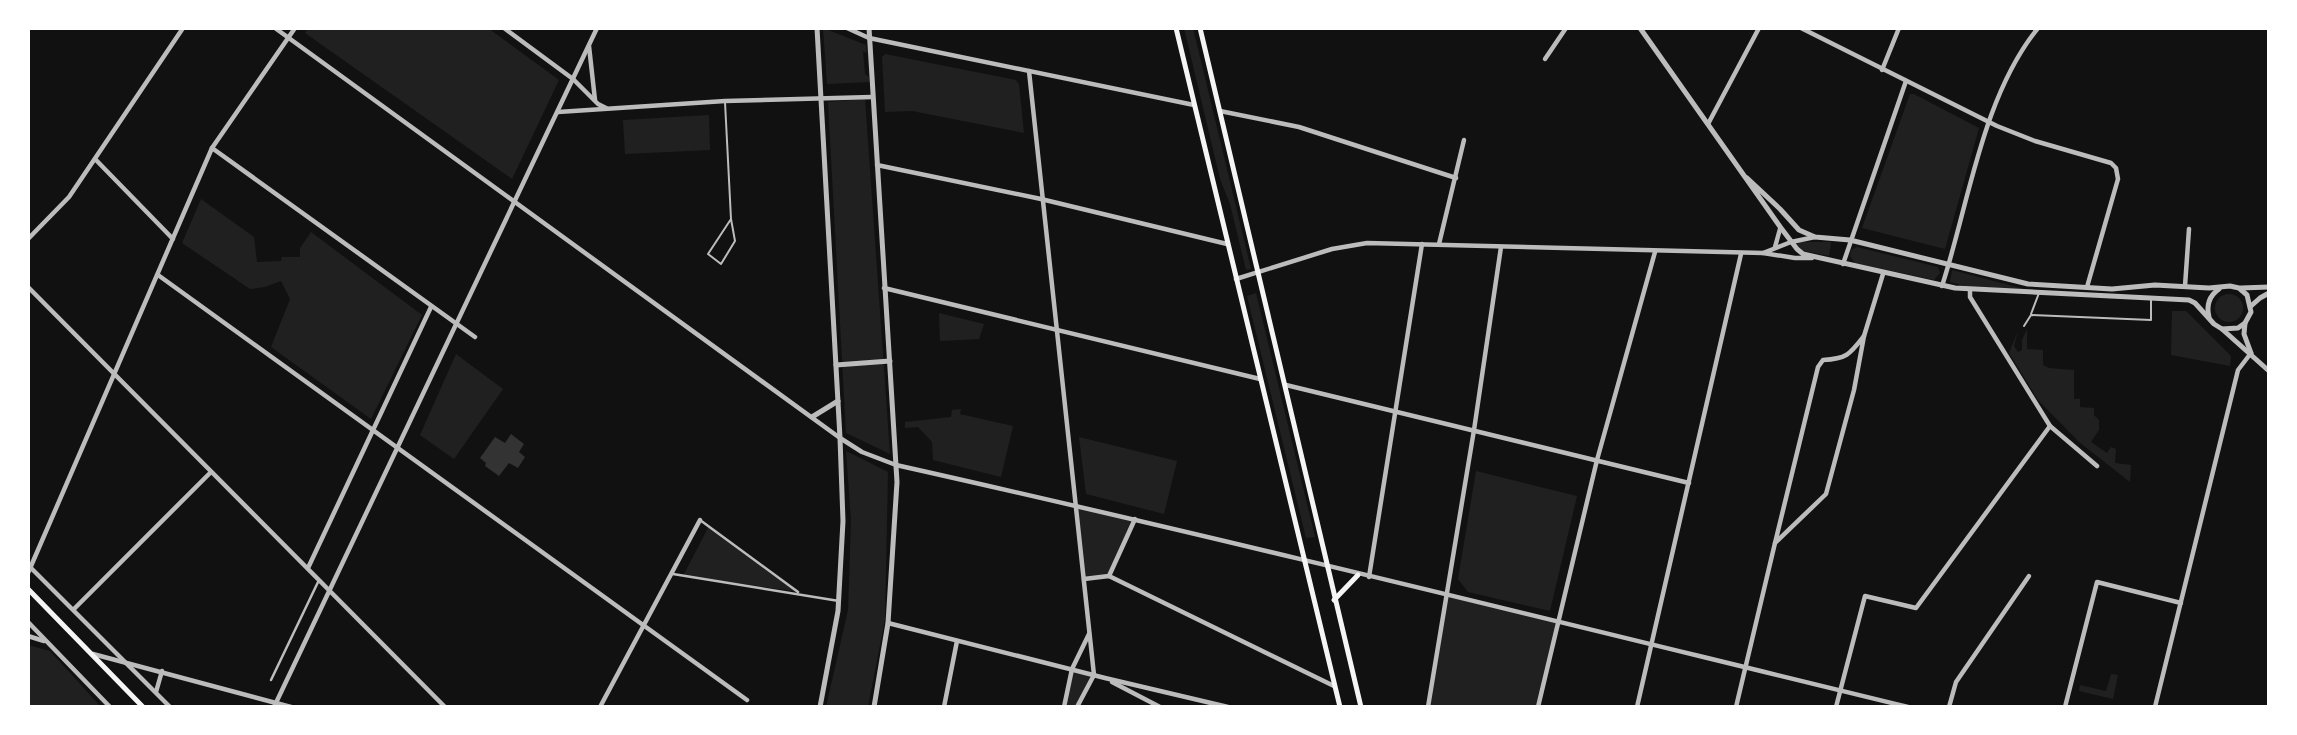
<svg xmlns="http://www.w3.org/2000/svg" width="2297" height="735" font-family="'Noto Sans',sans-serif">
<rect width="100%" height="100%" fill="#111"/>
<g fill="#202020">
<polygon points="308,28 488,28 559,80 512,179 305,33"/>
<polygon points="823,28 866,45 867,53 863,51 865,74 869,77 869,82 827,84"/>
<polygon points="1184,28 1193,28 1251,269 1246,270 1230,204 1220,179"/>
<polygon points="885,54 1016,80 1019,84 1024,133 912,111 885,112 882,57"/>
<polygon points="1910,94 1914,94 1979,128 1945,249 1862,228"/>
<polygon points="865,99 890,454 846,433 828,102"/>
<polygon points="709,115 710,150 625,154 623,120"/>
<polygon points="201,199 254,237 257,262 281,261 282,257 300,257 300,248 311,232 422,315 371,419 271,347 290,299 281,281 265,287 250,289 182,243"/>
<polygon points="1798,242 1831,242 1829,256 1804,251 1797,245"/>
<polygon points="1857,247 1938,267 1940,273 1934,280 1855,263 1850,256 1851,250"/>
<polygon points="1952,270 2024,289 1969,287 1950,282"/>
<polygon points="1256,293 1315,537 1306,538 1247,296"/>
<circle cx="2229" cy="308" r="14"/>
<polygon points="2172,311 2186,311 2231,356 2230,366 2171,355"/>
<polygon points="939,313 984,324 979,339 940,341"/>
<polygon points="2027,329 2027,349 2043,350 2043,365 2049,368 2074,370 2074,399 2080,399 2080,407 2094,408 2094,415 2099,420 2099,430 2091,442 2107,453 2111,447 2116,449 2115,463 2131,465 2130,482 2079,442 2038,400 2009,353 2018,331 2014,346 2018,352 2022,350 2022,340"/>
<polygon points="456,354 503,389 454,459 420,435"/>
<polygon points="961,409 960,414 1013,426 1001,477 933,460 932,442 918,427 905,428 905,422 951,417 952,410"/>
<polygon points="1079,437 1177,461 1164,514 1086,494"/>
<polygon points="846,451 888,472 885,619 868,707 826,707 848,610 851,520"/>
<polygon points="1476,471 1577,496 1550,611 1468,592 1458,579"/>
<polygon points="1077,504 1135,519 1109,576 1084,579"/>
<polygon points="709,526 801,592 683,576"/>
<polygon points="1447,596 1558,623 1538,707 1428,707"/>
<polygon points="28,645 50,651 101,707 28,707"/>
<polygon points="1072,669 1094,675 1077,707 1064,707"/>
<polygon points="2111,674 2118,675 2113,699 2079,691 2080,685 2106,691"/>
</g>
<polygon fill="#333" points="511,434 524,444 519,452 525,457 518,468 509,463 499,476 485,466 486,463 480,458 495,437 505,443"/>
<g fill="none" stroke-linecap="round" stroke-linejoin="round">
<g stroke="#bcbcbc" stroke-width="2">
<polyline points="725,102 731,219 708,254 721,264 735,241 731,219"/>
<polyline points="2031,314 2039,293"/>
<polyline points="2024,326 2031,315 2151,320 2151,298"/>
</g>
<g stroke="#bcbcbc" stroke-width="2.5">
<polyline points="700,520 798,592"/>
<polyline points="673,574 839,601"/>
<polyline points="271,680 319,580"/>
</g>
<g stroke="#bcbcbc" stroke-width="4.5">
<path d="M275,28L840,438L862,452L896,465C1235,541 1571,625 1908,707"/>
<polyline points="504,28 573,79 598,104 606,108"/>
<polyline points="847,28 869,38 1194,105"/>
<polyline points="1801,28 1997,126 2035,141 2111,163 2116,168 2118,179 2087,287"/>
<polyline points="589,46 595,100"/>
<polyline points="1545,59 1566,28"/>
<polyline points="1882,70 1899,28"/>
<polyline points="1029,71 1094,675"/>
<polyline points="1220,111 1299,127 1456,178"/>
<polyline points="558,112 725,101 872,97"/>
<polyline points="1708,124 1759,28"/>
<polyline points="212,148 475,337"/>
<polyline points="96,160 173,239"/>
<polyline points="877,165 1041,199 1227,244"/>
<polyline points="28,239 69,197 183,28"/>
<polyline points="1439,244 1464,140"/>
<polyline points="1775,247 1780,229"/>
<polyline points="1763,253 1791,242 1815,237"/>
<polyline points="1843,264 1906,81"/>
<polyline points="158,275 747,700"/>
<polyline points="1236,279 1332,249 1367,243 1763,253 1795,258 1812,258"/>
<path d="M1942,286C1969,203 1982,97 2038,28"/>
<polyline points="2185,286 2189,229"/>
<polyline points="28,287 445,707"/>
<polyline points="884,288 1260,379"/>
<polyline points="1970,290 1970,297 2050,426 2097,466"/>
<path d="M1864,336L1854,390L1826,494L1775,543L1818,367L1823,360C1847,359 1850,354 1864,336Z"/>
<polyline points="1864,336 1883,274"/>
<polyline points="1286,385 1689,483"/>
<polyline points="28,565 170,707"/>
<polyline points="308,568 431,307"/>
<polyline points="28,573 212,148 295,28"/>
<polyline points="1109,576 1135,519"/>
<polyline points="1369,577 1422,244"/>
<polyline points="1084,579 1109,576 1334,686"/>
<polyline points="74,609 211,472"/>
<polyline points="28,622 110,707"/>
<polyline points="888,623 1105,678 1228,707"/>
<polyline points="28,636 44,641"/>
<polyline points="93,654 291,707"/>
<polyline points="1112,682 1160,707"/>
<polyline points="156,692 162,671"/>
<polyline points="274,707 597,28"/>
<polyline points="600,707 700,520"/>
<polyline points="944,707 957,641"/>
<polyline points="1064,707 1072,669 1089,634"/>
<polyline points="1077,707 1094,675"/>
<polyline points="1428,707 1474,430 1501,247"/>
<polyline points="1538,707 1597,460 1655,252"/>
<polyline points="1637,707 1741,254"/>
<polyline points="1736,707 1775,543"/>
<polyline points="1836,707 1865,596 1916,608 2050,426"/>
<polyline points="1949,707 1956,682 2029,576"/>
<polyline points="2065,707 2097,582 2181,603"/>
<polyline points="2155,707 2238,370 2251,353"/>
</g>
<g stroke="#bcbcbc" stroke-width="5">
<polyline points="817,28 840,438 843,521 838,611 820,707"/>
<polyline points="869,28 897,482 888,623 874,707"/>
<polyline points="1640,28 1781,228 1797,249 1803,254 1955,288 2189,300 2195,303 2214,324 2222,329 2238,328 2245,323 2251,312 2247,295 2239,288 2230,286 2209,288 2155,285 2112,289 2028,284 1850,240 1815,237 1799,230 1780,209 1747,178"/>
<polyline points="2241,288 2269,287"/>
<polyline points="2251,306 2260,298 2269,293"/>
<path d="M2209,317C2206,305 2209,296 2219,289"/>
<polyline points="2245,323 2244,334 2251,353"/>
<polyline points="2222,329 2269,371"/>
<polyline points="836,365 890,361"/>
<polyline points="812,417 838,401"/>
</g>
<g stroke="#f5f5f5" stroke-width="5">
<polyline points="1176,28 1340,707"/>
<polyline points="1200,28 1361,707"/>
<polyline points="28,589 143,707"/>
<polyline points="1334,600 1358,575"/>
</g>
</g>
<rect width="2297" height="735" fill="none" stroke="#ffffff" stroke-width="60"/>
</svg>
